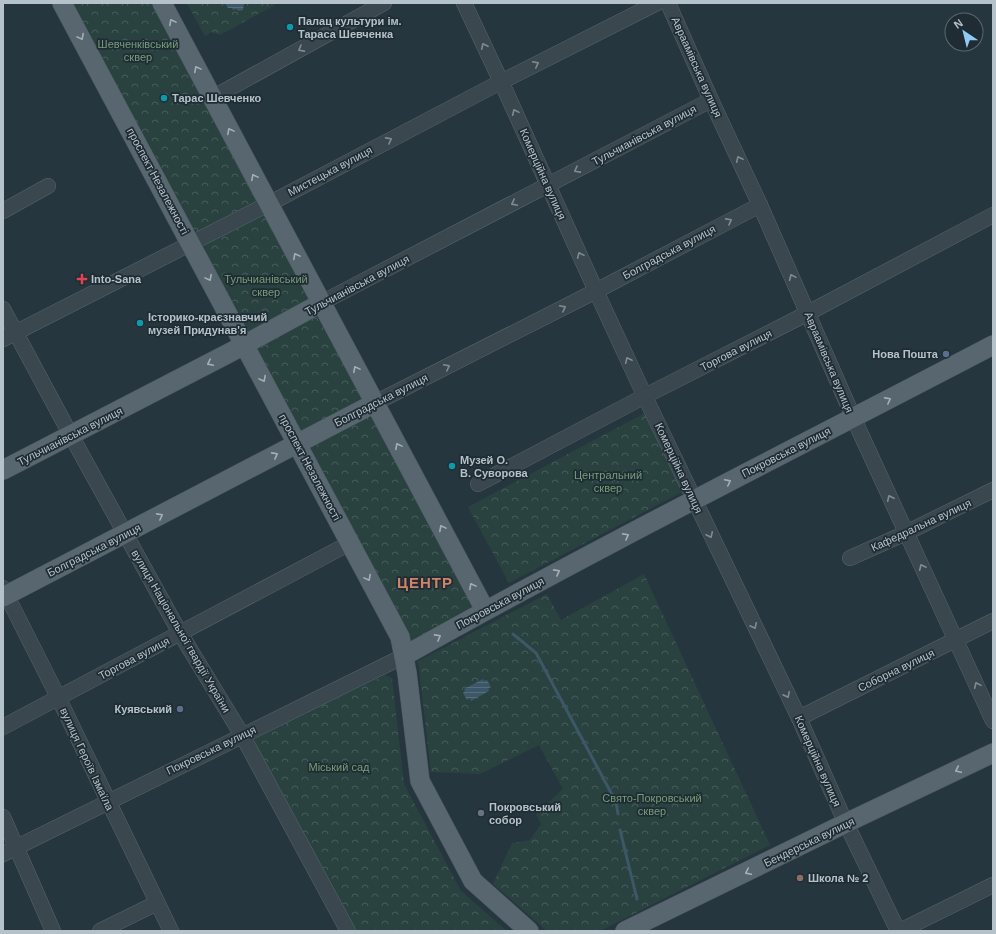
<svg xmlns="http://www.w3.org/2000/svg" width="996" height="934" font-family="Helvetica,sans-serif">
<defs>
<pattern id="park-crowns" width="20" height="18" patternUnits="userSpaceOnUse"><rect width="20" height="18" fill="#29423f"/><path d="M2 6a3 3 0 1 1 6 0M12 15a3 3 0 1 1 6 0" fill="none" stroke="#465c59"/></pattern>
<pattern id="water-rules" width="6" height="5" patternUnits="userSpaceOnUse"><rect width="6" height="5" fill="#3c5767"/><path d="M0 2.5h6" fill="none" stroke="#566e7b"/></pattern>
</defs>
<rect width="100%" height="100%" fill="#26363f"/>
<g fill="url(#park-crowns)">
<polygon points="73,3 154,3 257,199 255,203 199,232 194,230"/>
<polygon points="187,3 275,3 275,5 220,35 211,32 206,36 204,35"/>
<polygon points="263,210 313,301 253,334 248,330 205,251 204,243"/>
<polygon points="318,314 474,607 410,643 256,347"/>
<polygon points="645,413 682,492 509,583 468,507"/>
<polygon points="644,574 770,845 600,931 547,931 493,884 512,843 530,840 541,824 536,814 563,789 539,745 480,774 431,772 418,661 547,594 561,620"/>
<polygon points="385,675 392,678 404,784 461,891 507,931 357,931 254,741 255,738"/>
</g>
<g fill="url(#water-rules)">
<polygon points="225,3 246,3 244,4 243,10 239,11 236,9 233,10 232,8 228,8"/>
<polygon points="483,679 484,681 487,680 491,687 488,689 489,691 471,701 470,698 467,700 463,693 465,691 464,689"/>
</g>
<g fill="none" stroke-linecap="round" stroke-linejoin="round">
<g stroke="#3c5767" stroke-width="3">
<polyline points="513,634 536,653 616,802 618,814"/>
<polyline points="620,830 637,899"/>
</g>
<defs>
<g id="minor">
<polyline points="464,3 505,90 596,291 647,401 799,718 843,817 898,931"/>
<polyline points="668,3 711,100 760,205 858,428 993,721"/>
<polyline points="212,98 384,3"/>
<polyline points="3,211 48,186"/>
<polyline points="321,303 711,100"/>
<polyline points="3,309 68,430 180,633 242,735 348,931"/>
<polyline points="3,339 280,198 491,87 657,3"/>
<polyline points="375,403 596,291 760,205"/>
<polyline points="478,484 645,396 808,313 993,215"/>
<polyline points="850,558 906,533 993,490"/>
<polyline points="3,588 59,699 171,931"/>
<polyline points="799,718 993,621"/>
<polyline points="3,727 350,543"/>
<polyline points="3,817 53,931"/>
<polyline points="3,854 404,656"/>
<polyline points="100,931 157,903"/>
<polyline points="900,931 993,885"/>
</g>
<g id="major">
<polyline points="62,3 400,637 407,673 420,781 473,881 529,931"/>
<polyline points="162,3 485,610"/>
<polyline points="3,470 231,352 321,303"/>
<polyline points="3,597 375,403"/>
<path d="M404,656C598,547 796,448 993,345"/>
<polyline points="625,931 846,823 993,753"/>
</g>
</defs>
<use href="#minor" stroke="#58656c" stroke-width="16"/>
<use href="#major" stroke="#46535b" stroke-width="20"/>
<use href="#minor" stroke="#3a474f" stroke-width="15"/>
<use href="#major" stroke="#58666f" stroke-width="19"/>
</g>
<defs><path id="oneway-chevron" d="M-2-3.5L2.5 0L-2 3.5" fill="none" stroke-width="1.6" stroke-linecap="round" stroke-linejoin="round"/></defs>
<g stroke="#a3b0b7">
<use href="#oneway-chevron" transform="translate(172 22) rotate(-118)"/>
<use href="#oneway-chevron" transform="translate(81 37) rotate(62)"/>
<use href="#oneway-chevron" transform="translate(197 69) rotate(-118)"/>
<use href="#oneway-chevron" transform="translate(230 131) rotate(-118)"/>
<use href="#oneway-chevron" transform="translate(254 177) rotate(-118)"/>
<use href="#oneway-chevron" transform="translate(296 256) rotate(-118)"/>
<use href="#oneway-chevron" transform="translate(209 278) rotate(62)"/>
<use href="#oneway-chevron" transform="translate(210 363) rotate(153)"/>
<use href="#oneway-chevron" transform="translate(356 369) rotate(-118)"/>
<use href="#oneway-chevron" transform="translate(263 379) rotate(62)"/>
<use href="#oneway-chevron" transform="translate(888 400) rotate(-28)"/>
<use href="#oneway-chevron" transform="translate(398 446) rotate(-118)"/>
<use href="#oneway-chevron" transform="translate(275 455) rotate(-28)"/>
<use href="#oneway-chevron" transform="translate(728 482) rotate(-27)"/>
<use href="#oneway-chevron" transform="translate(160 516) rotate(-28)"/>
<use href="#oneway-chevron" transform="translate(442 528) rotate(-118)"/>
<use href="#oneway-chevron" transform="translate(626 536) rotate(-28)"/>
<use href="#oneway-chevron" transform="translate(557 572) rotate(-28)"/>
<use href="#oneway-chevron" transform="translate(368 578) rotate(62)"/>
<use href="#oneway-chevron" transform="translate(472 586) rotate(-118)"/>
<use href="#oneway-chevron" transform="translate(438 637) rotate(-29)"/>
<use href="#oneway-chevron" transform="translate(958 770) rotate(155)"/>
<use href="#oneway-chevron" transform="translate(748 872) rotate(154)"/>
</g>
<g stroke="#7e8b92">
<use href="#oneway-chevron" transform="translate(484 46) rotate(-115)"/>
<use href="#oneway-chevron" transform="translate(301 49) rotate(151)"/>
<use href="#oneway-chevron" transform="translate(536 64) rotate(-27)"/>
<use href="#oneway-chevron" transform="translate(515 112) rotate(-114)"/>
<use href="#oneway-chevron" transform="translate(389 140) rotate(-28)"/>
<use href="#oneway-chevron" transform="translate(739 159) rotate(-115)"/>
<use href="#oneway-chevron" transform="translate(577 170) rotate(152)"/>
<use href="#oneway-chevron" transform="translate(514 203) rotate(153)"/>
<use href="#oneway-chevron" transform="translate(729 221) rotate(-28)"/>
<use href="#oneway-chevron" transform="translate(580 255) rotate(-114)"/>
<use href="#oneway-chevron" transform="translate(792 277) rotate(-114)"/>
<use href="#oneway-chevron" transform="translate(563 308) rotate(-27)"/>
<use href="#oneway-chevron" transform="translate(628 360) rotate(-115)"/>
<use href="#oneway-chevron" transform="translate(447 367) rotate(-27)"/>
<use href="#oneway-chevron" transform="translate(890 498) rotate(-115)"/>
<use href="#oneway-chevron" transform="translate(710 535) rotate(65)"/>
<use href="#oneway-chevron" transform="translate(922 567) rotate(-115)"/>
<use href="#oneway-chevron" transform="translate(754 626) rotate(64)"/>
<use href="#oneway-chevron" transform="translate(977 685) rotate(-114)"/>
<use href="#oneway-chevron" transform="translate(787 695) rotate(64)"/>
</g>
<g fill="#0f9aa8" stroke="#1f2c34" stroke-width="1.5">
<circle cx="290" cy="27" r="4"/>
<circle cx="164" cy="98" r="4"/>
<circle cx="140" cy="323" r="4"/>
<circle cx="452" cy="466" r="4"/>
</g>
<path fill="#e0444e" stroke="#1f2c34" stroke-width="1.5" d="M80 273h4v4h4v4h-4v4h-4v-4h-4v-4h4z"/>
<g fill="#5c6f8a" stroke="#1f2c34" stroke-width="1.5">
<circle cx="946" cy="354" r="4"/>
<circle cx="180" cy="709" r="4"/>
</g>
<circle fill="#6b7280" stroke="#1f2c34" stroke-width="1.5" cx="481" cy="813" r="4"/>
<circle fill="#8d6e63" stroke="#1f2c34" stroke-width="1.5" cx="800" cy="878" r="4"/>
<g text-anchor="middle" stroke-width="3.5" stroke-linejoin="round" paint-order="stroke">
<g font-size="11" font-weight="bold" fill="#b6c2c9" stroke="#1f2c34" text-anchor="start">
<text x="298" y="25">Палац культури ім.<tspan x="298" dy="13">Тараса Шевченкa</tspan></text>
<text x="172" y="102">Тарас Шевченко</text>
<text x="91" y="283">Into-Sana</text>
<text x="148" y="321">Історико-краєзнавчий<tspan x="148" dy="13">музей Придунав'я</tspan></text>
<text x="938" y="358" text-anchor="end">Нова Пошта</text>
<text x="460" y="464">Музей О.<tspan x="460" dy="13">В. Суворова</tspan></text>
<text x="172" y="713" text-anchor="end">Куявський</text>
<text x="489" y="811">Покровський<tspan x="489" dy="13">собор</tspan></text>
<text x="808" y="882">Школа № 2</text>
</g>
<g font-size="11" fill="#769e77" stroke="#1f2c34">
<text x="138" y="48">Шевченківський<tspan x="138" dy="13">сквер</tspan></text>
<text x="266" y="283">Тульчианівський<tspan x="266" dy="13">сквер</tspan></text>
<text x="608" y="479">Центральний<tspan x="608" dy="13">сквер</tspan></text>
<text x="339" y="771">Міський сад</text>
<text x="652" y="802">Свято-Покровський<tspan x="652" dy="13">сквер</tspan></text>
</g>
<g font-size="11" fill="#b6c2c9" stroke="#1f2c34">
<text transform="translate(697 67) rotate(66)" y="4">Авраамівська вулиця</text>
<text transform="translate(644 135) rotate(-28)" y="4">Тульчианівська вулиця</text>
<text transform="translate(330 171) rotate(-28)" y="4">Мистецька вулиця</text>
<text transform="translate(543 174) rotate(66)" y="4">Комерційна вулиця</text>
<text transform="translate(158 181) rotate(62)" y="4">проспект Незалежності</text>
<text transform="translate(669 252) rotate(-28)" y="4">Болградська вулиця</text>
<text transform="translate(357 285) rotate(-28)" y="4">Тульчианівська вулиця</text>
<text transform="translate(736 350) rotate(-27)" y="4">Торгова вулиця</text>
<text transform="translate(829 362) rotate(67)" y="4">Авраамівська вулиця</text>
<text transform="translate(381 400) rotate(-27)" y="4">Болградська вулиця</text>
<text transform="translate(70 436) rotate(-27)" y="4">Тульчианівська вулиця</text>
<text transform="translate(786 452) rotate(-27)" y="4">Покровська вулиця</text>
<text transform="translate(310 467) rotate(62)" y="4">проспект Незалежності</text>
<text transform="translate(679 468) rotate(65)" y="4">Комерційна вулиця</text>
<text transform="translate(921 525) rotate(-25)" y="4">Кафедральна вулиця</text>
<text transform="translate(94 550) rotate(-27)" y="4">Болградська вулиця</text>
<text transform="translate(500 603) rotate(-28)" y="4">Покровська вулиця</text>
<text transform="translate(181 631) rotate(60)" y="4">вулиця Національної гвардії України</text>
<text transform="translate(134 658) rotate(-28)" y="4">Торгова вулиця</text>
<text transform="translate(896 670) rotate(-26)" y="4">Соборна вулиця</text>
<text transform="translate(211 750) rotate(-26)" y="4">Покровська вулиця</text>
<text transform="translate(87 759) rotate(65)" y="4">вулиця Героїв Ізмаїла</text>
<text transform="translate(818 761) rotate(66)" y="4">Комерційна вулиця</text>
<text transform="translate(809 842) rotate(-26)" y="4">Бендерська вулиця</text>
</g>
<g font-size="15" font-weight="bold" letter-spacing="1" fill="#d1826a" stroke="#1f2c34">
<text x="425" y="588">ЦЕНТР</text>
</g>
</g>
<rect width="996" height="934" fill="none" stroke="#b6c2c9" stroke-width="8"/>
<g transform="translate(964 32) rotate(325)"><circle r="19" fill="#1f2c34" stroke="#5b6870"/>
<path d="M0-3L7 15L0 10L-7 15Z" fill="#91cbf4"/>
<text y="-6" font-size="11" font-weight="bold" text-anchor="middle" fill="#b6c2c9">N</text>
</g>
</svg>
